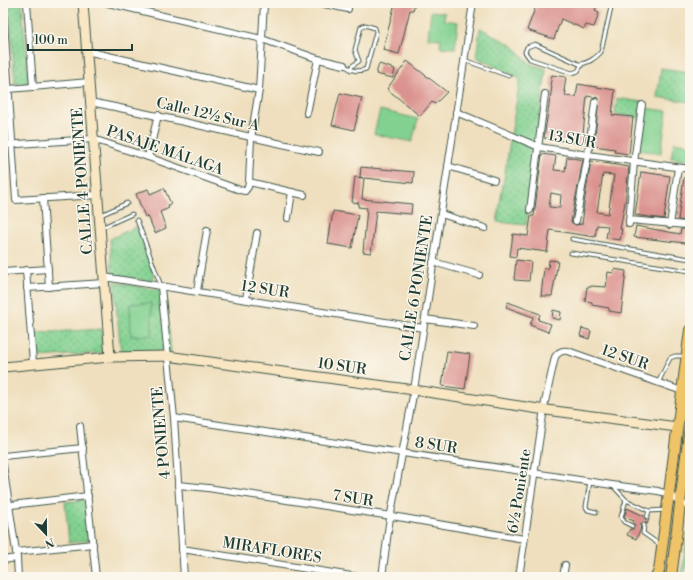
<svg xmlns="http://www.w3.org/2000/svg" width="693" height="580" font-family="'Libre Bodoni',serif">
<defs>
<pattern id="green-dots" width="8" height="8" patternUnits="userSpaceOnUse"><rect width="8" height="8" fill="#82d191"/><path d="M2 2h.1M6 6h.1" fill="none" stroke="#6aab77" stroke-width="1.8" stroke-linecap="round"/></pattern>
</defs>
<rect width="100%" height="100%" fill="#fbf7ec"/>
<filter id="ink" filterUnits="userSpaceOnUse"><feTurbulence type="fractalNoise" baseFrequency=".025" numOctaves="2"/><feDisplacementMap in="SourceGraphic" scale="8" xChannelSelector="R" yChannelSelector="G"/><feConvolveMatrix kernelMatrix="1 2 1 2 8 2 1 2 1" color-interpolation-filters="sRGB"/></filter>
<filter id="wash" filterUnits="userSpaceOnUse"><feTurbulence type="fractalNoise" baseFrequency=".012" numOctaves="4" result="noise"/><feDisplacementMap in="SourceGraphic" scale="16" xChannelSelector="R" yChannelSelector="G"/><feGaussianBlur stdDeviation="0.9" result="paint"/><feColorMatrix in="noise" values="0 0 0 0 0 0 0 0 0 0 0 0 0 0 0 0 0 1.4 0 .05"/><feComposite in="paint" operator="in"/></filter>
<g filter="url(#wash)">
<rect width="100%" height="100%" fill="#efdfbe"/>
<g fill="url(#green-dots)" stroke="#508762">
<polygon points="9,3 22,3 29,83 15,84"/>
<polygon points="480,28 512,45 531,64 546,69 526,225 497,222 520,79 476,57"/>
<polygon points="661,68 690,72 690,102 657,97"/>
<polygon points="617,98 642,102 639,118 615,114"/>
<polygon points="137,226 153,268 154,282 112,275 110,239"/>
<polygon points="114,282 165,291 171,352 121,353"/>
<polygon points="102,329 103,353 37,357 35,333"/>
<polygon points="85,500 89,540 69,543 65,502"/>
<polygon points="690,522 690,546 684,577 681,577"/>
</g>
<g fill="#82d191" stroke="#508762">
<polygon points="431,11 445,13 444,20 458,22 455,48 440,47 441,39 428,38"/>
<polygon points="645,108 667,111 661,153 639,150"/>
<polygon points="380,110 418,119 412,142 374,134"/>
<polygon points="674,142 690,145 690,161 671,158"/>
<polygon points="151,303 152,335 131,336 130,304"/>
</g>
<g id="blocks">
<g fill="#db938f" fill-rule="evenodd">
<polygon points="395,3 415,3 413,10 410,10 399,54 383,50"/>
<polygon points="537,3 597,3 595,11 599,13 594,27 586,25 584,29 561,19 554,39 527,30"/>
<polygon points="407,61 447,92 435,104 432,102 420,116 387,89"/>
<polygon points="379,64 395,69 393,78 376,74"/>
<polygon points="552,75 566,77 564,91 566,91 565,96 576,97 578,84 615,90 612,115 633,117 629,154 614,152 615,149 594,146 599,98 587,96 583,134 586,134 585,144 544,138 552,86 550,86"/>
<polygon points="340,93 362,98 354,130 332,125"/>
<path d="M542,154L556,156L554,170L565,171L567,157L583,160L571,222L576,225L582,224L584,210H583L591,161L629,167L625,203L620,229H622L620,240L606,238L608,226L597,225L595,237L550,230L547,252L517,248L516,257L510,256L513,234L528,236L531,216H534ZM603,174L614,175L608,214L597,212ZM551,193L561,195L560,208L549,207Z"/>
<polygon points="361,167 414,172 413,183 364,178 362,199 412,204 411,214 376,211 371,253 363,252 367,208 358,207 359,203 352,202 355,177 363,178 360,177"/>
<polygon points="641,172 670,176 664,219 635,215"/>
<polygon points="684,177 690,178 690,207 688,221 678,220"/>
<polygon points="164,188 171,204 168,205 169,208 160,212 166,228 155,233 148,216 145,217 136,194 148,189 150,194"/>
<polygon points="333,211 358,215 352,248 328,244"/>
<polygon points="636,226 680,234 681,229 687,229 685,243 634,237"/>
<polygon points="516,260 531,262 529,281 514,280"/>
<polygon points="549,260 558,261 552,296 541,296 544,268 548,269"/>
<polygon points="614,269 626,271 621,313 609,311 609,308 592,305 592,302 585,301 587,287 591,287 591,286 606,287 608,272 613,273"/>
<polygon points="508,302 540,314 538,320 551,324 548,332 530,325 533,317 506,307"/>
<polygon points="553,310 561,312 560,320 552,318"/>
<polygon points="582,328 591,331 589,339 580,336"/>
<polygon points="447,351 470,354 465,389 442,386"/>
<polygon points="627,508 644,516 646,520 649,519 647,524 645,522 641,524 640,531 636,539 627,535 630,529 633,529 635,526 633,523 634,521 624,517"/>
</g>
</g>
</g>
<g filter="url(#ink)">
<use href="#blocks" fill-opacity="0" stroke="#3e5549" stroke-width="1"/>
<g fill="none" stroke-linecap="round" stroke-linejoin="round">
<defs>
<g id="lane">
<polyline points="464,60 509,76"/>
<path d="M582,64L578,71L572,73L530,59L525,52L527,47L535,44L579,64C587,64 596,58 601,52L612,3"/>
<path d="M344,65C351,70 357,73 366,69L376,32L375,28L365,25L361,27L355,50L359,61L352,66L351,70"/>
<polyline points="101,215 127,203"/>
<polyline points="137,220 161,286"/>
<polyline points="101,228 132,214"/>
<polyline points="572,239 690,259"/>
<polyline points="571,253 690,271"/>
<polyline points="658,383 670,358 675,356 685,356"/>
<polyline points="590,481 586,507 588,510 596,512"/>
<polyline points="613,486 626,500"/>
<polyline points="647,517 649,511 666,510"/>
<polyline points="644,525 643,533 660,545"/>
<polyline points="632,526 624,522 621,517 626,500 649,511"/>
</g>
<g id="street">
<polyline points="27,3 33,87"/>
<polyline points="108,3 262,39 318,59 344,65"/>
<polyline points="320,3 348,9"/>
<polyline points="3,6 16,200 97,195"/>
<polyline points="86,51 259,90"/>
<polyline points="9,89 89,82"/>
<path d="M90,102C167,117 243,136 319,152"/>
<polyline points="456,112 539,147 588,155 690,169"/>
<polyline points="307,113 318,59"/>
<polyline points="3,145 93,139 148,157 240,190 245,191 248,187 249,182 251,138 259,90 264,3"/>
<polyline points="148,157 158,115"/>
<polyline points="448,166 494,180"/>
<polyline points="249,182 304,195"/>
<polyline points="43,198 49,287"/>
<polyline points="530,210 545,94"/>
<polyline points="441,214 485,228"/>
<polyline points="288,218 292,192"/>
<polyline points="629,220 686,225"/>
<polyline points="576,221 588,155 595,102"/>
<polyline points="629,224 634,162 642,105"/>
<polyline points="670,225 678,168"/>
<polyline points="433,262 479,275"/>
<polyline points="26,270 33,363"/>
<polyline points="3,272 48,269"/>
<polyline points="104,277 423,328"/>
<polyline points="161,287 174,418 184,577"/>
<polyline points="27,288 104,283"/>
<polyline points="197,291 207,230"/>
<polyline points="246,299 257,233"/>
<polyline points="425,319 474,326"/>
<polyline points="174,418 612,485 658,491 668,494 690,508"/>
<polyline points="80,426 96,577"/>
<polyline points="3,456 83,448"/>
<polyline points="3,465 17,558 18,577"/>
<polyline points="178,485 208,488 404,518 524,539"/>
<polyline points="3,506 88,496"/>
<polyline points="182,549 358,577"/>
<polyline points="16,552 93,544"/>
<polyline points="3,560 17,558"/>
<polyline points="382,577 389,524 414,390 473,3"/>
<path d="M519,577L545,402L555,357C558,352 562,350 568,351L682,391"/>
<polyline points="563,577 565,565"/>
</g>
<g id="secondary">
<polyline points="83,3 110,357"/>
<polyline points="3,367 110,357 167,356 414,390 539,409 677,427"/>
</g>
<g id="primary">
<polyline points="656,577 659,571 690,330"/>
<path d="M671,577C678,528 682,478 690,429"/>
</g>
</defs>
<use href="#lane" stroke="#3e5549" stroke-width="5"/>
<use href="#street" stroke="#3e5549" stroke-width="8"/>
<use href="#secondary" stroke="#3e5549" stroke-width="11"/>
<use href="#primary" stroke="#3e5549" stroke-width="12"/>
<use href="#lane" stroke="#fff" stroke-width="3"/>
<use href="#street" stroke="#fff" stroke-width="6"/>
<use href="#secondary" stroke="#f9e7c3" stroke-width="9"/>
<use href="#primary" stroke="#efc469" stroke-width="10"/>
</g>
</g>
<g text-anchor="middle" stroke-width="3" stroke-linejoin="round" paint-order="stroke">
<g font-size="15" fill="#1f3d34" stroke="#fbf7ec">
<text transform="translate(208 114) rotate(13)" y="5">Calle 12½ Sur A</text>
<text transform="translate(572 139) rotate(10)" y="5">13 SUR</text>
<text transform="translate(165 150) rotate(19)" y="5">PASAJE MÁLAGA</text>
<text transform="translate(82 181) rotate(-94)" y="5">CALLE 4 PONIENTE</text>
<text transform="translate(416 288) rotate(-81)" y="5">CALLE 6 PONIENTE</text>
<text transform="translate(265 289) rotate(9)" y="5">12 SUR</text>
<text transform="translate(625 357) rotate(19)" y="5">12 SUR</text>
<text transform="translate(342 366) rotate(8)" y="5">10 SUR</text>
<text transform="translate(161 433) rotate(-95)" y="5">4 PONIENTE</text>
<text transform="translate(436 445) rotate(9)" y="5">8 SUR</text>
<text transform="translate(519 491) rotate(-81)" y="5">6½ Poniente</text>
<text transform="translate(353 498) rotate(9)" y="5">7 SUR</text>
<text transform="translate(272 550) rotate(9)" y="5">MIRAFLORES</text>
</g>
</g>
<rect width="693" height="580" fill="none" stroke="#fbf7ec" stroke-width="16"/>
<g transform="translate(46 534) rotate(158)" stroke="#fbf7ec" stroke-width="3" paint-order="stroke">
<path d="M0-3L7 15L0 10L-7 15Z" fill="#1f3d34"/>
<text y="-6" font-size="11" font-weight="bold" text-anchor="middle" fill="#1f3d34">N</text>
</g>
<path d="M28 44v6h104v-6" fill="none" stroke="#1f3d34" stroke-width="2"/>
<text x="34" y="44" font-size="12" fill="#1f3d34" stroke="#fbf7ec" stroke-width="3" paint-order="stroke">100 m</text>
</svg>
